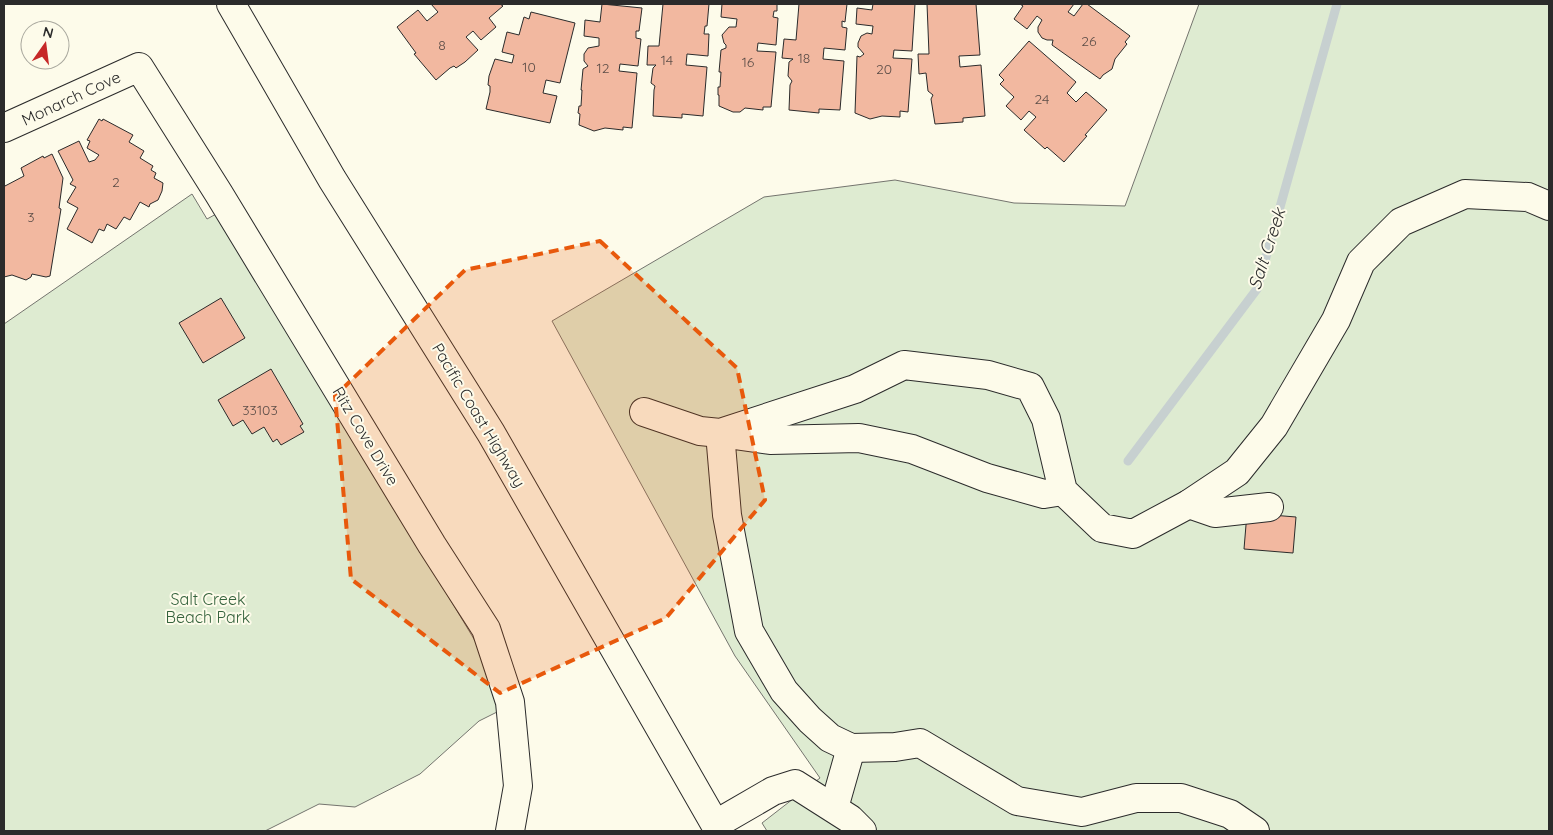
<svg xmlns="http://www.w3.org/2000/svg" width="1553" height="835" font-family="Quicksand,sans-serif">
<rect width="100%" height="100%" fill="#fdfbea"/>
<g fill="#deebd1" stroke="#74746e">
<polygon points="1199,4 1549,4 1549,831 767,831 762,823 820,778 735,656 552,321 764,197 895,180 1014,203 1125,206"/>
<polygon points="192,194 207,219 218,213 513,704 479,721 420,774 355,807 319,804 265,831 4,831 4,324"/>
</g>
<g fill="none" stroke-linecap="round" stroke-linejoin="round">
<polyline stroke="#c7d0d0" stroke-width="9" points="1128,461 1257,289 1337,4"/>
</g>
<g fill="#f2b8a0" stroke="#2b2b2b">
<polygon points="431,4 500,4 503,6 489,18 496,27 481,40 473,31 466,37 478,50 465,62 456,68 454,66 450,68 436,80 414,54 416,53 397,27 418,10 427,21 438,12"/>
<polygon points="602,4 642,8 639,31 636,31 636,38 641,39 638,66 620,64 619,71 637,73 632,128 623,127 623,130 605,128 594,131 579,125 580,114 578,113 579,106 581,106 582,90 581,90 583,69 588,66 584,61 584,54 588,48 599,46 599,38 584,36 585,20 600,22"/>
<polygon points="663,4 709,4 707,26 705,26 704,34 709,34 708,56 687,54 686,65 707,67 703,116 682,114 682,118 653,116 654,90 655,86 651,83 653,68 656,65 647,65 648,46 659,46"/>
<polygon points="722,4 777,4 777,11 774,11 773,17 778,18 776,45 758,43 757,51 776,52 771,107 763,107 763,110 745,108 740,112 733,112 719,106 719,95 718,95 718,87 720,87 721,72 719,72 721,50 726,48 726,45 724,43 722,35 729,27 736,27 737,19 721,17"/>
<polygon points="799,4 847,4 845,22 842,21 842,27 847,28 845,50 824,48 823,59 844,61 840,110 819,109 819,113 789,110 790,85 792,81 788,76 789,62 793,59 782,58 784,39 796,40"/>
<polygon points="873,4 915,4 912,51 894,50 893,58 912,59 908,112 900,111 900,117 882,116 870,119 855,113 857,56 860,57 864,54 858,47 858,43 861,36 867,33 872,34 873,26 856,24 857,8 872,10"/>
<polygon points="927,4 976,4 980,55 959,56 960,67 981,65 985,116 963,118 963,122 935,124 931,99 933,95 928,91 926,73 919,74 918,54 929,54"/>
<polygon points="1020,4 1074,4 1068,12 1074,16 1083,4 1087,4 1130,36 1125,42 1127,44 1115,59 1112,69 1103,75 1100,79 1052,45 1053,40 1047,40 1042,38 1038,32 1038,27 1042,20 1037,16 1027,29 1014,19 1023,6"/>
<polygon points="531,12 575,23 560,83 546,80 543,93 557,96 550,123 486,109 490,92 490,86 488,85 489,76 495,59 512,63 514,55 502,52 507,32 519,35 524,17 529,19"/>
<polygon points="1029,41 1076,82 1067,93 1076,102 1086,92 1107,110 1085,135 1087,136 1064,162 1047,147 1045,149 1024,130 1036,117 1029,111 1021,120 1006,106 1014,97 1000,84 1004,80 999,75"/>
<polygon points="99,119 102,121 103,119 133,135 129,142 144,151 140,158 153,166 151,170 156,173 154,178 163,183 162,191 158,200 150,204 149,207 140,202 130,220 124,217 116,229 107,224 104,231 99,229 92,243 67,229 78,208 67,202 76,187 70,184 73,180 58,151 79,141 89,162 95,160 99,155 87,148 90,141 87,140"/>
<polygon points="52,154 63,178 59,208 61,209 50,276 46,277 32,274 31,277 26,280 12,275 4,277 4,183 5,186 24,176 21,168 43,156 44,158"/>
<polygon points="221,298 245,338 203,363 179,323"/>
<polygon points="271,369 303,424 300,426 304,432 281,445 277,439 273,442 264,427 252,434 243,420 233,426 218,400"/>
<polygon points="1247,513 1296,517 1293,553 1244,549"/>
</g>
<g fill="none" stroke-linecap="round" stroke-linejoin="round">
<defs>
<g id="minor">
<polyline points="4,128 139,67 219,194 432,545 486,629 510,702 518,786 510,831"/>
<polyline points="644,412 700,431 720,433 855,389 904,365 988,375 1030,387 1046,419 1063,491 1102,528 1133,534 1189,504 1237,472 1274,426 1336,320 1361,262 1401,222 1465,194 1528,197 1549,206"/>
<polyline points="1063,491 1044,494 987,478 912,449 859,438 770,440 720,433 727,515 749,631 784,691 810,720 830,738 851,748 895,747 920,743 1017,801 1082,812 1136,798 1181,798 1230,814 1255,831"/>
<polyline points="1189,504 1215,513 1269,507"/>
<polyline points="834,808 851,748"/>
<polyline points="716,824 773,791 795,784 850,819 862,831"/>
</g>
<polyline id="highway" points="231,4 332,179 491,433 719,831"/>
</defs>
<use href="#minor" stroke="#2b2b2b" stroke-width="30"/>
<use href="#highway" stroke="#2b2b2b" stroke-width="30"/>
<use href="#minor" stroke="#fdfbea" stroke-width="28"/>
<use href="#highway" stroke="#fdfbea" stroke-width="28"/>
</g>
<path fill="#e8590c" fill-opacity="0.2" stroke="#e8590c" stroke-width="4" stroke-dasharray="10 6" stroke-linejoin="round" d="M600,241L737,368L765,500L666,618L500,693L351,579L335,396L465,270Z"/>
<g text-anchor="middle" stroke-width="4" stroke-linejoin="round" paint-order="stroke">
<g font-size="14" fill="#5d4e48">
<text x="1089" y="46">26</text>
<text x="442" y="50">8</text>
<text x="804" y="63">18</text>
<text x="667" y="65">14</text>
<text x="748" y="67">16</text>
<text x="529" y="72">10</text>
<text x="603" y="73">12</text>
<text x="884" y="74">20</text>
<text x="1042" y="104">24</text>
<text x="116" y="187">2</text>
<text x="31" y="222">3</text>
<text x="260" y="415">33103</text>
</g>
<g font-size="16" fill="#2b2b2b" stroke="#fdfbea">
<text transform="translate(71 98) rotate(-25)" y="6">Monarch Cove</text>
<text transform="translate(479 415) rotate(59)" y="6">Pacific Coast Highway</text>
<text transform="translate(366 436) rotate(59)" y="6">Ritz Cove Drive</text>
</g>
<g font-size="16" fill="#34623c" stroke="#fdfbea">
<text x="208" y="605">Salt Creek<tspan x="208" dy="18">Beach Park</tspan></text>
</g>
<g font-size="18" font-style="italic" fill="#2b2b2b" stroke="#fdfbea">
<text transform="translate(1267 249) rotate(-72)" y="6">Salt Creek</text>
</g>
</g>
<rect width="1553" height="835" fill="none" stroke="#2b2b2b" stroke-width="10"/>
<g transform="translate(45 45) rotate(14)"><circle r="24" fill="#fdfbea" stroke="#a9a89e"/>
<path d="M0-4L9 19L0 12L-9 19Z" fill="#c62828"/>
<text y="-8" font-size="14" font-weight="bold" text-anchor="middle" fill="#2b2b2b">N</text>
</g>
</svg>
